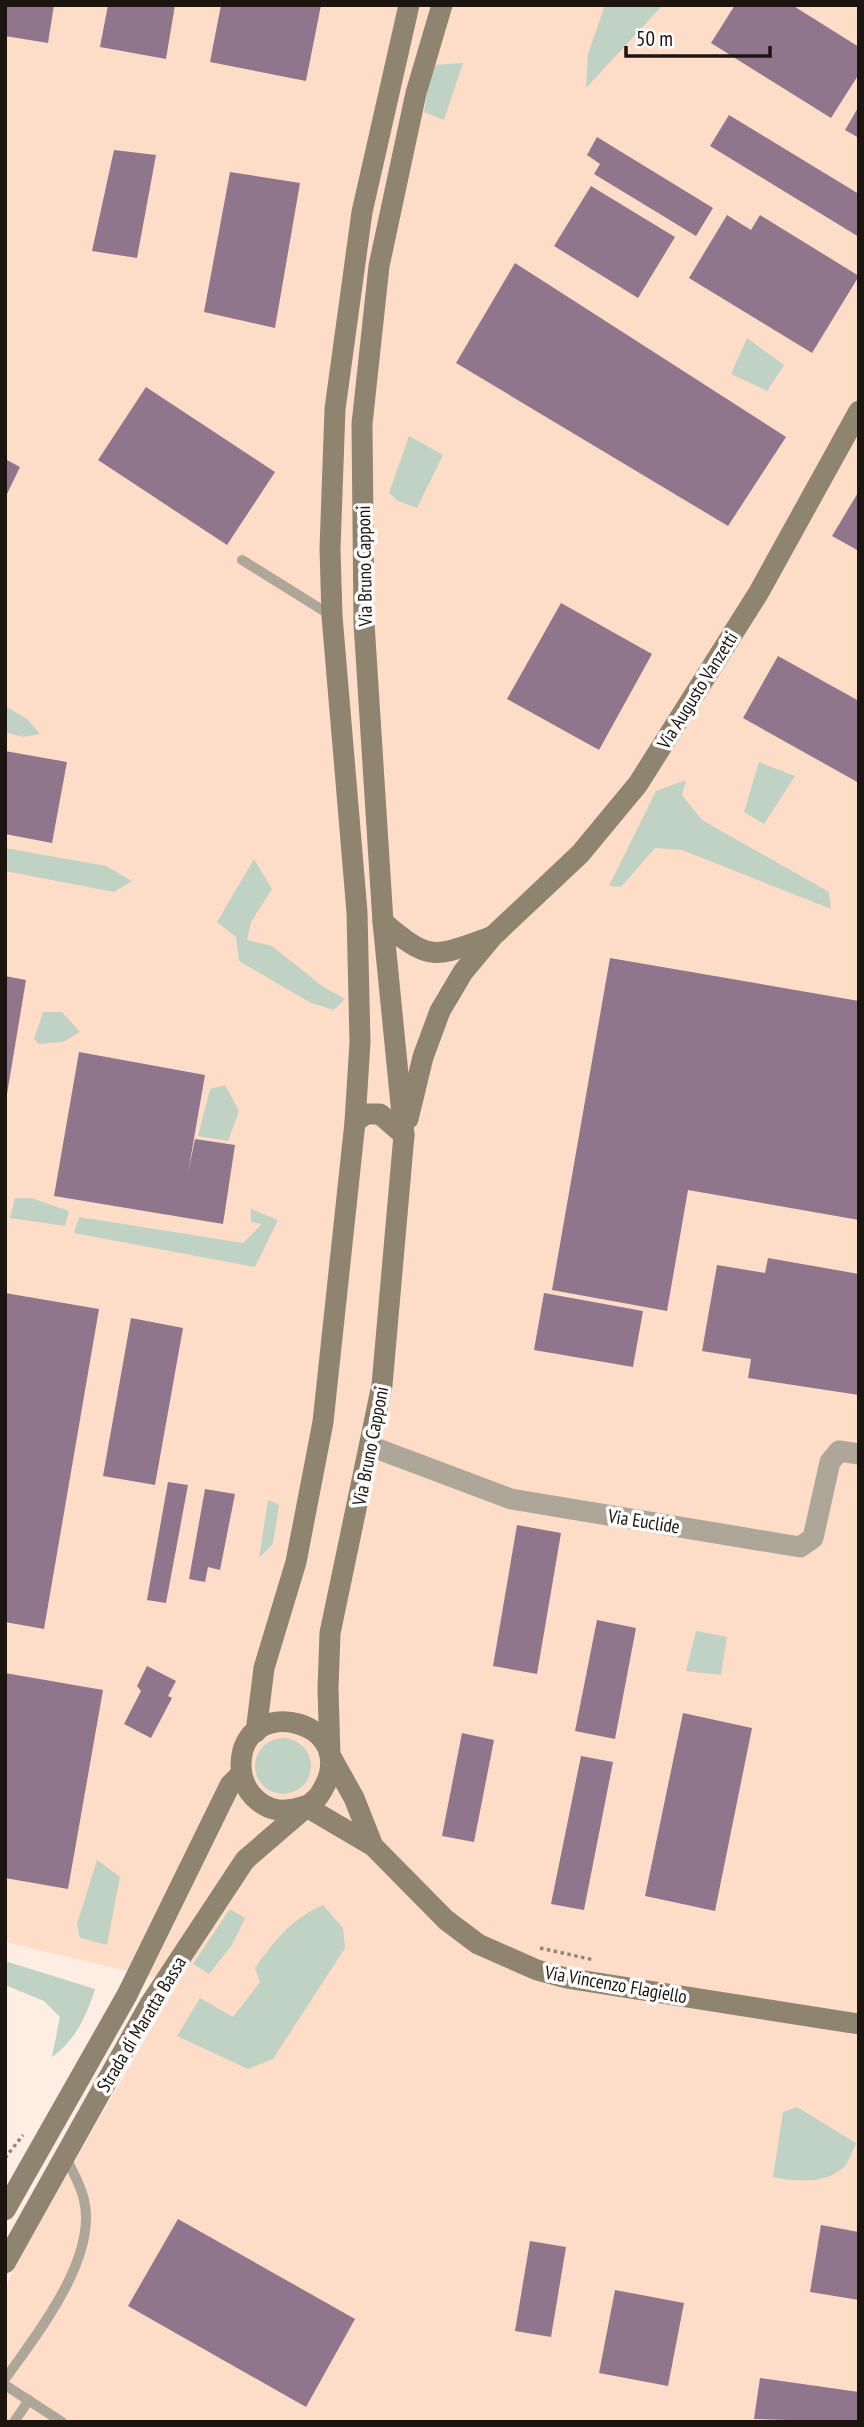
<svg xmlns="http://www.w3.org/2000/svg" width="864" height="2427" font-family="'PT Sans Narrow',sans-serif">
<rect width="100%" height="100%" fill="#fdede3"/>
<polygon fill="#feddc8" points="5,5 859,5 859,2422 5,2422 5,2289 19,2257 178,1983 5,1942"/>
<g fill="#bfd2c3">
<polygon points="605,5 662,6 586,88 588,54"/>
<polygon points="463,63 444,120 424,112 432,65"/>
<polygon points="747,338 784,365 767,391 731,374"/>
<polygon points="409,436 443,455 417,508 398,501 389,493"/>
<polygon points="5,706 27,719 40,734 23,737 5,732"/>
<polygon points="759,762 795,776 764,824 744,812"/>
<polygon points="686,780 682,795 702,820 829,892 831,909 682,850 655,848 621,887 609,886 656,791"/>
<polygon points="5,848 106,866 132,881 114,892 5,871"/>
<polygon points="254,859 272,889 251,922 247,940 272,946 322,986 345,999 334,1010 311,1003 239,961 236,937 217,922"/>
<polygon points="43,1012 62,1012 80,1032 63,1042 39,1044 34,1039"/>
<polygon points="225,1085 239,1111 228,1141 198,1136 210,1089"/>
<polygon points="15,1198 31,1198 69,1211 65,1226 10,1218"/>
<polygon points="251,1209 278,1220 255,1267 74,1233 79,1217 243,1243 262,1224 251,1222"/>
<polygon points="268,1500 279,1505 273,1544 259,1558"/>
<polygon points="696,1631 727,1637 721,1675 686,1671"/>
<circle cx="283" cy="1766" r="28"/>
<polygon points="97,1860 120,1877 107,1945 80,1938 77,1924"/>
<path d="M323,1905L343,1928L345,1948L273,2059L248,2069L177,2036L200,1998L233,2017L260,1982L255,1968C276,1939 290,1920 323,1905Z"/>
<polygon points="230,1909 245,1918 232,1945 209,1974 193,1964"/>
<path d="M5,1961L95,1989C87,2015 75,2041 52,2057L60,2017L44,2001L5,1985Z"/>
<path d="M797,2107L856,2143C853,2150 849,2163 843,2168C824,2184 796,2182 773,2177L783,2112Z"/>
</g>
<g fill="#8f768d">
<polygon points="5,5 54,5 48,43 5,36"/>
<polygon points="108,5 175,5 166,59 100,47"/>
<polygon points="221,5 321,5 306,81 210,62"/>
<polygon points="735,5 792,5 859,47 859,74 831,118 711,43"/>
<polygon points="859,106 859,138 845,130"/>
<polygon points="729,115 859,194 859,237 710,146"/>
<polygon points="597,137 713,208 696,236 594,174 600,164 587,155"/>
<polygon points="114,150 156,155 137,258 92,251"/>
<polygon points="230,172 300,183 275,328 204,312"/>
<polygon points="591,186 675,237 638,298 554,246"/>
<polygon points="727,215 751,230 760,215 859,276 812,353 689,278"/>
<polygon points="515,263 786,437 728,526 456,363"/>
<polygon points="146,387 275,472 227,545 98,460"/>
<polygon points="5,459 20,467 5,498"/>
<polygon points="859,491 859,551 832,536"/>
<polygon points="561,603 652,654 599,750 507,699"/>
<polygon points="778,656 859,701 859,783 743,718"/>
<polygon points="5,751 67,762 52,843 5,834"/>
<polygon points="610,958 859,1001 859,1220 688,1190 667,1311 552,1290"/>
<polygon points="5,976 26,980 7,1094 5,1094"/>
<polygon points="79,1052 205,1075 188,1173 195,1139 235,1145 223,1224 54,1196"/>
<polygon points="768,1258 859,1274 859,1395 748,1378 751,1359 702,1351 717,1265 765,1273"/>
<polygon points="5,1293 99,1309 44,1629 5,1622"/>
<polygon points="544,1293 643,1311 633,1367 534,1350"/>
<polygon points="131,1318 183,1328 155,1485 103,1476"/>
<polygon points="168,1482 188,1485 166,1603 147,1600"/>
<polygon points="205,1489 235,1494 220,1570 208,1567 205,1582 189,1579"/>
<polygon points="517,1525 561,1533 537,1674 493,1666"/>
<polygon points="597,1620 636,1628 615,1739 575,1731"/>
<polygon points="147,1666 176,1681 168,1696 172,1698 151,1738 124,1724 141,1691 137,1686"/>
<polygon points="5,1673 103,1690 68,1889 5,1878"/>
<polygon points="683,1713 752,1728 715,1911 645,1896"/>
<polygon points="462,1733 494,1740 474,1842 442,1836"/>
<polygon points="581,1756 613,1762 584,1910 551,1904"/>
<polygon points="178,2219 355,2319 306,2407 128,2306"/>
<polygon points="821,2225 859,2232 859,2300 810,2292"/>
<polygon points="530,2241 566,2247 551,2337 515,2331"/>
<polygon points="615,2290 684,2303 668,2386 599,2373"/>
<polygon points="760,2378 859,2392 859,2422 754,2419"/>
</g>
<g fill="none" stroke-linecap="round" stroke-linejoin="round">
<g stroke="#90847c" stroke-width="3.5" stroke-dasharray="3.5 3.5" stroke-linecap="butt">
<polyline points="540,1948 594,1960"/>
<polyline points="5,2158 23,2135"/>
</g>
<g stroke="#aea799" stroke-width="10">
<polyline points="242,560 332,616"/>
<path d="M5,2379C37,2334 98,2258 84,2200C81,2185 71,2169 65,2155"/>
<polyline points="5,2385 62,2422"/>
<polyline points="14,2422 29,2400"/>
</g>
<polyline stroke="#aea799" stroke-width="21" points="370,1446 511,1499 800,1547 813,1538 830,1462 839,1451 859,1454"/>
<g stroke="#8e846f" stroke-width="21">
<path d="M383,922C431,963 434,957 491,937"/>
<polyline points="408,1119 423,1057 440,1011 463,972 493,936 580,854 638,784 759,592 859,411"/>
<polyline points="355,1122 366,1114 380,1114 404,1135"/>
<polyline points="256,1732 264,1668 296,1562 323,1422 355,1122 360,1042 357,912 332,616 330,549 335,409 362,212 409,5"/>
<polyline points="305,1806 373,1846 446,1920 478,1944 537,1970 566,1978 859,2024"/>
<polyline points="373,1846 354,1798 330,1755 328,1689 330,1633 382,1385 404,1135 383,922 364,623 362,424 379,266 416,93 442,5"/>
<polyline points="5,2210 127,1995 230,1785 241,1774"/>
<path d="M5,2263L150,2004L245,1860L318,1797C371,1721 240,1689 241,1766C241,1782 250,1797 264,1805C277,1813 291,1811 305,1806"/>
</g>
</g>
<g text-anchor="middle" stroke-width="7" stroke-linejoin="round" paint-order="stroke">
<g font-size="19" fill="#1c140e" stroke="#fdfdfd">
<text transform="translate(364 566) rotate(-91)" y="7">Via Bruno Capponi</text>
<text transform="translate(697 690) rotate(-58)" y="7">Via Augusto Vanzetti</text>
<text transform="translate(370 1446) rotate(-79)" y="7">Via Bruno Capponi</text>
<text transform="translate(644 1521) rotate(9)" y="7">Via Euclide</text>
<text transform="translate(616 1984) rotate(10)" y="7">Via Vincenzo Flagiello</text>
<text transform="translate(141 2024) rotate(-59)" y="7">Strada di Maratta Bassa</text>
</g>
</g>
<rect width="864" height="2427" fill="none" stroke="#1c140e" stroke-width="14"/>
<path d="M626 46v10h144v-10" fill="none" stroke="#1c140e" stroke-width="3.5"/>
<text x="636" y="46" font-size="21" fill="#1c140e" stroke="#fdfdfd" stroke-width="5" paint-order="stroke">50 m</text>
</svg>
